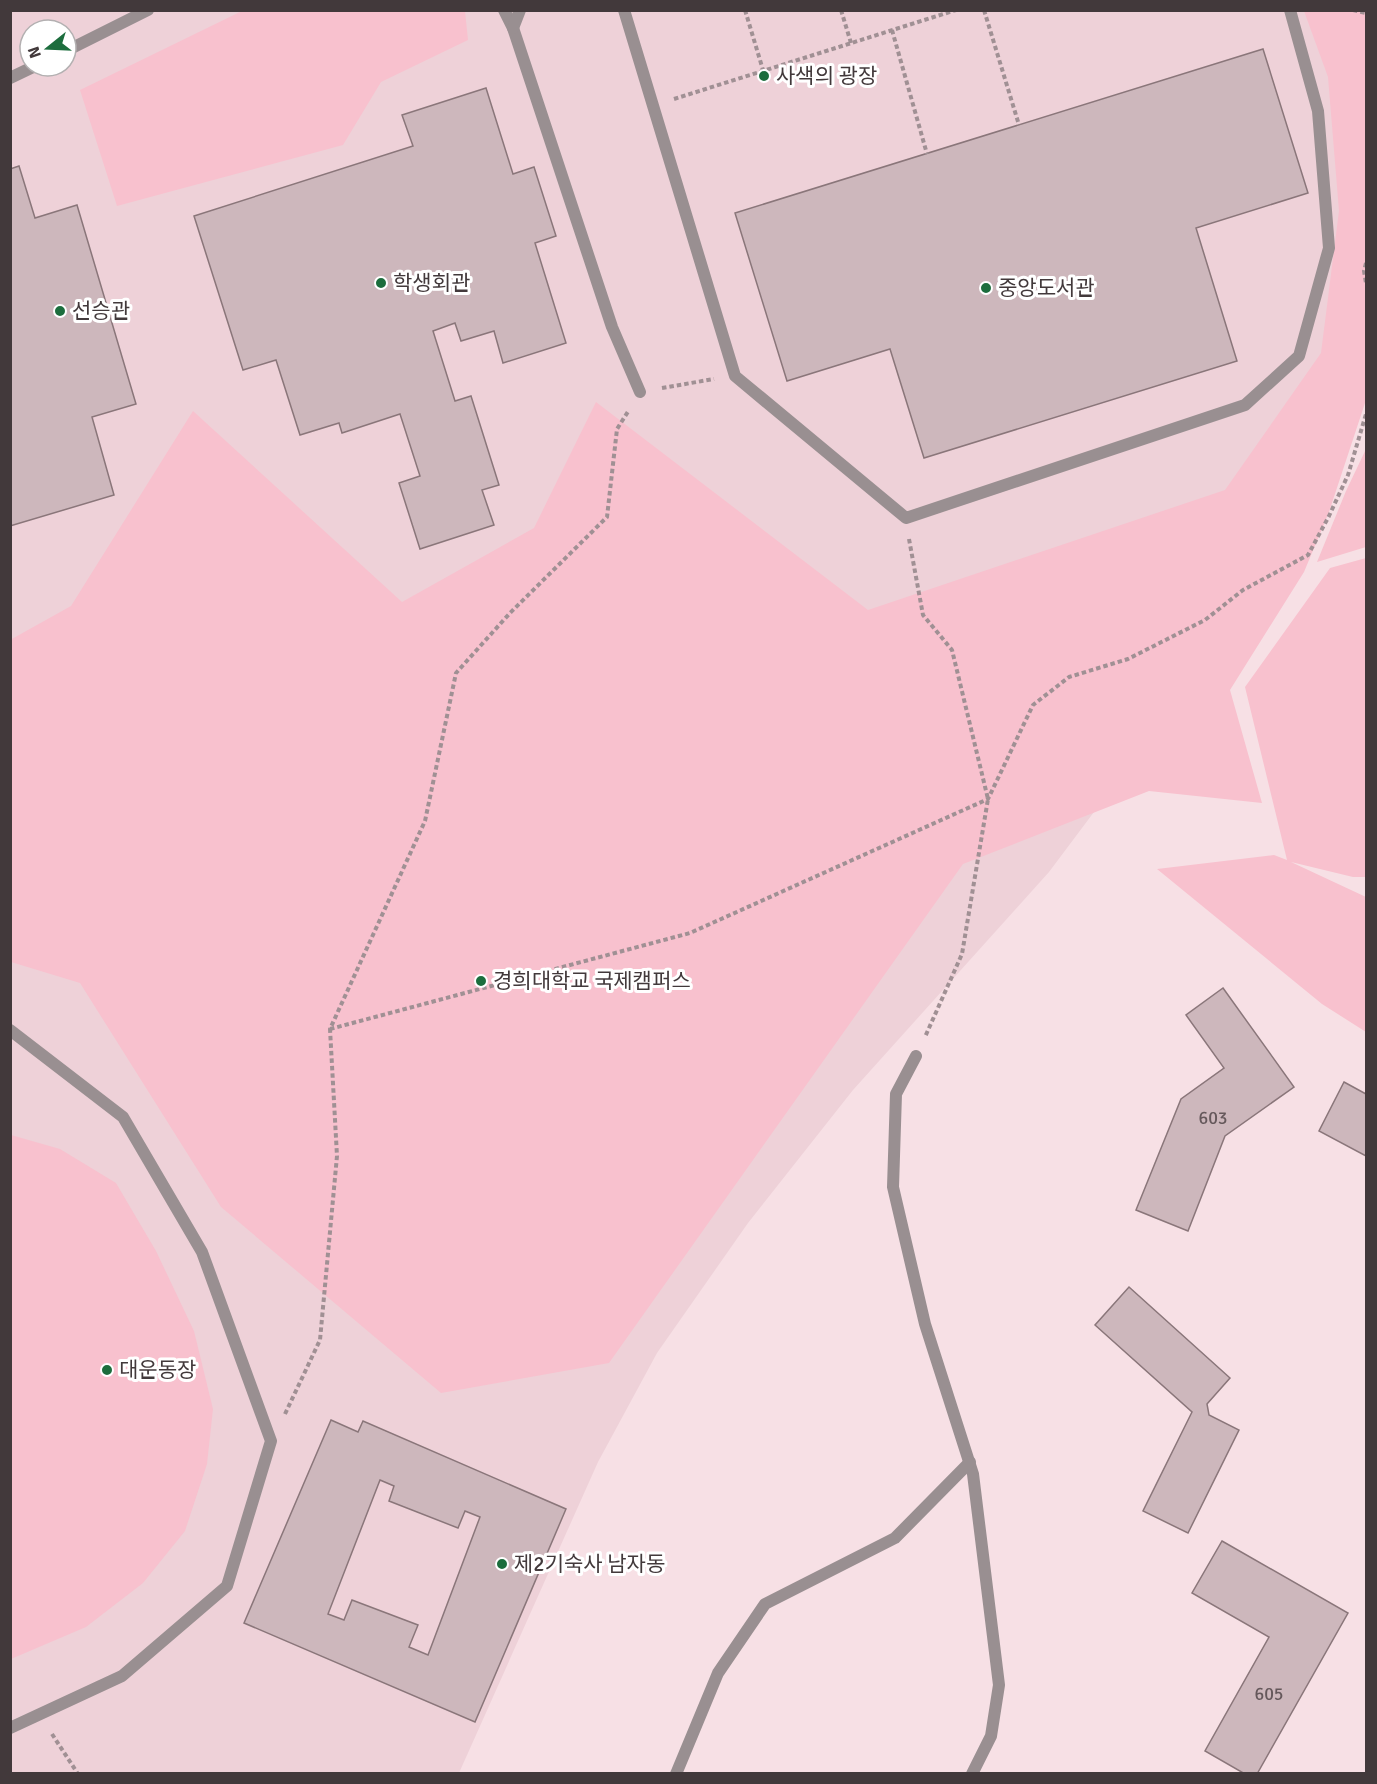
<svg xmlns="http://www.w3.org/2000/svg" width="1377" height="1784" font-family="Signika,'Noto Sans KR',sans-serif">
<rect width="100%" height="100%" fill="#f7e0e5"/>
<path fill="#eed1d8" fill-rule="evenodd" d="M11,11H1366V400L1133,760L1049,872L853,1090L748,1223L657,1353L598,1462L459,1773L11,1774ZM30,30H66V66H30Z"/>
<g fill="#f8c1ce">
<polygon points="244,10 465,11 468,40 381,82 343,145 117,206 80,90"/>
<polygon points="1304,11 1366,11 1366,400 1329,512 1304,572 1230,690 1262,803 1149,791 963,864 609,1363 441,1393 221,1207 80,983 11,962 10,640 71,606 193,411 402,602 534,528 596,402 868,610 1225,490 1321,353 1339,211 1328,77"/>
<polygon points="1366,449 1366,547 1317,562 1346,491"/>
<polygon points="1366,558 1366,877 1353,877 1291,862 1366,897 1366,1032 1322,1004 1157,869 1274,855 1287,860 1245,687 1330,568"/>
<polygon points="11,1135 60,1149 116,1183 156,1251 194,1331 213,1409 207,1464 185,1531 143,1583 86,1627 11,1659"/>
</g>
<g fill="#cdb7bc" stroke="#8a767a" stroke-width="1.5" fill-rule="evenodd">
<polygon points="1263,49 1308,193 1196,228 1237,361 924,458 890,349 787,381 735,213"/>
<polygon points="486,88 513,174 534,167 556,236 535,243 566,343 503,363 494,331 461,341 455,323 433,331 455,401 471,396 499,485 482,490 494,525 420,549 399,483 420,476 400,414 342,433 339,423 300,435 276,360 243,370 194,216 413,146 402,115"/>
<polygon points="19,166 35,218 77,205 136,404 92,417 114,495 10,526 10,169"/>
<polygon points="1223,988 1294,1087 1225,1136 1188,1231 1136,1210 1181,1099 1224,1068 1186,1015"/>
<polygon points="1344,1082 1366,1094 1366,1156 1319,1131"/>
<polygon points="1129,1287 1230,1378 1207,1404 1209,1415 1239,1430 1188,1533 1143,1511 1192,1412 1095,1325"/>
<path d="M331,1420L358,1432L363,1421L566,1509L475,1722L244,1623ZM380,1480L394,1486L389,1501L458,1528L465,1511L480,1517L428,1655L409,1647L418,1625L352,1600L344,1620L328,1614Z"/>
<polygon points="1222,1541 1348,1613 1257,1774 1245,1774 1205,1751 1269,1637 1192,1593"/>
</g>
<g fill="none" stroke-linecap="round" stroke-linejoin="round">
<g stroke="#a09094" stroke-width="4" stroke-dasharray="4.5 3" stroke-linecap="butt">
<polyline points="745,10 763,70"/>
<polyline points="841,10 851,43"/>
<polyline points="984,10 1019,125"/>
<polyline points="1353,10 1366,13"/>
<polyline points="892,30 927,154"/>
<polyline points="674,99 956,10"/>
<polyline points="1366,263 1364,271 1366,283"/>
<polyline points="662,388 714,379"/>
<polyline points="909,539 923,615 952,650 988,799 962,954 925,1037"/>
<polyline points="330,1029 690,933 988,799 1033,705 1069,677 1128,659 1205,620 1243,590 1308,555 1329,516 1348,475 1366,414"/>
<polyline points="285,1414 320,1340 337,1156 330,1029 425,821 456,673 510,613 607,517 617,429 629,410"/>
<polyline points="52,1734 78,1774"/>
</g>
<g stroke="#998f91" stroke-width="12">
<polyline points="504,10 513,28 612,327 640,392"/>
<polyline points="624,10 735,376 906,518 1245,405 1299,356 1329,248 1318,111 1290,10"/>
<polyline points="513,28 520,10"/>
<polyline points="66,51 148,10"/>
<polyline points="10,78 35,66"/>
<polyline points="10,1030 123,1117 202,1252 271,1441 227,1586 122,1676 10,1728"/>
<polyline points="916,1056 896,1094 893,1187 925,1324 973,1474 999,1685 991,1736 972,1774"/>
<polyline points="676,1774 718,1673 765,1604 895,1538 970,1462"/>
</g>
</g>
<g fill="#1c6d3d" stroke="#fff" stroke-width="2">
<circle cx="764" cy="76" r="6"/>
<circle cx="381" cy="283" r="6"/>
<circle cx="986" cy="288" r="6"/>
<circle cx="60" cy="311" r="6"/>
<circle cx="481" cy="981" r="6"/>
<circle cx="107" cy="1370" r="6"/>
<circle cx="502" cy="1564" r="6"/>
</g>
<g text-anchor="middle" stroke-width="6" stroke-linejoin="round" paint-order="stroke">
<g font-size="18" fill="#65585b">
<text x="1213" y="1124">603</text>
<text x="1269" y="1700">605</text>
</g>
<g font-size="21" fill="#42393b" stroke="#fff" text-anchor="start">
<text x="776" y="83">사색의 광장</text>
<text x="393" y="290">학생회관</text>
<text x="998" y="295">중앙도서관</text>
<text x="72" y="318">선승관</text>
<text x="493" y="988">경희대학교 국제캠퍼스</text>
<text x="119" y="1377">대운동장</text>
<text x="514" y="1571">제2기숙사 남자동</text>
</g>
</g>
<rect width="1377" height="1784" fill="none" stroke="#42393b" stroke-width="24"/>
<g transform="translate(48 48) rotate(252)"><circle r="28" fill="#ffffff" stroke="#b3b0b1" stroke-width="1.5"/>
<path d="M0-4.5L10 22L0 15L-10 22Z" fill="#1c6d3d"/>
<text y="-9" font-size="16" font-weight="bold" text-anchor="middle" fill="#42393b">N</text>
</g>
</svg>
